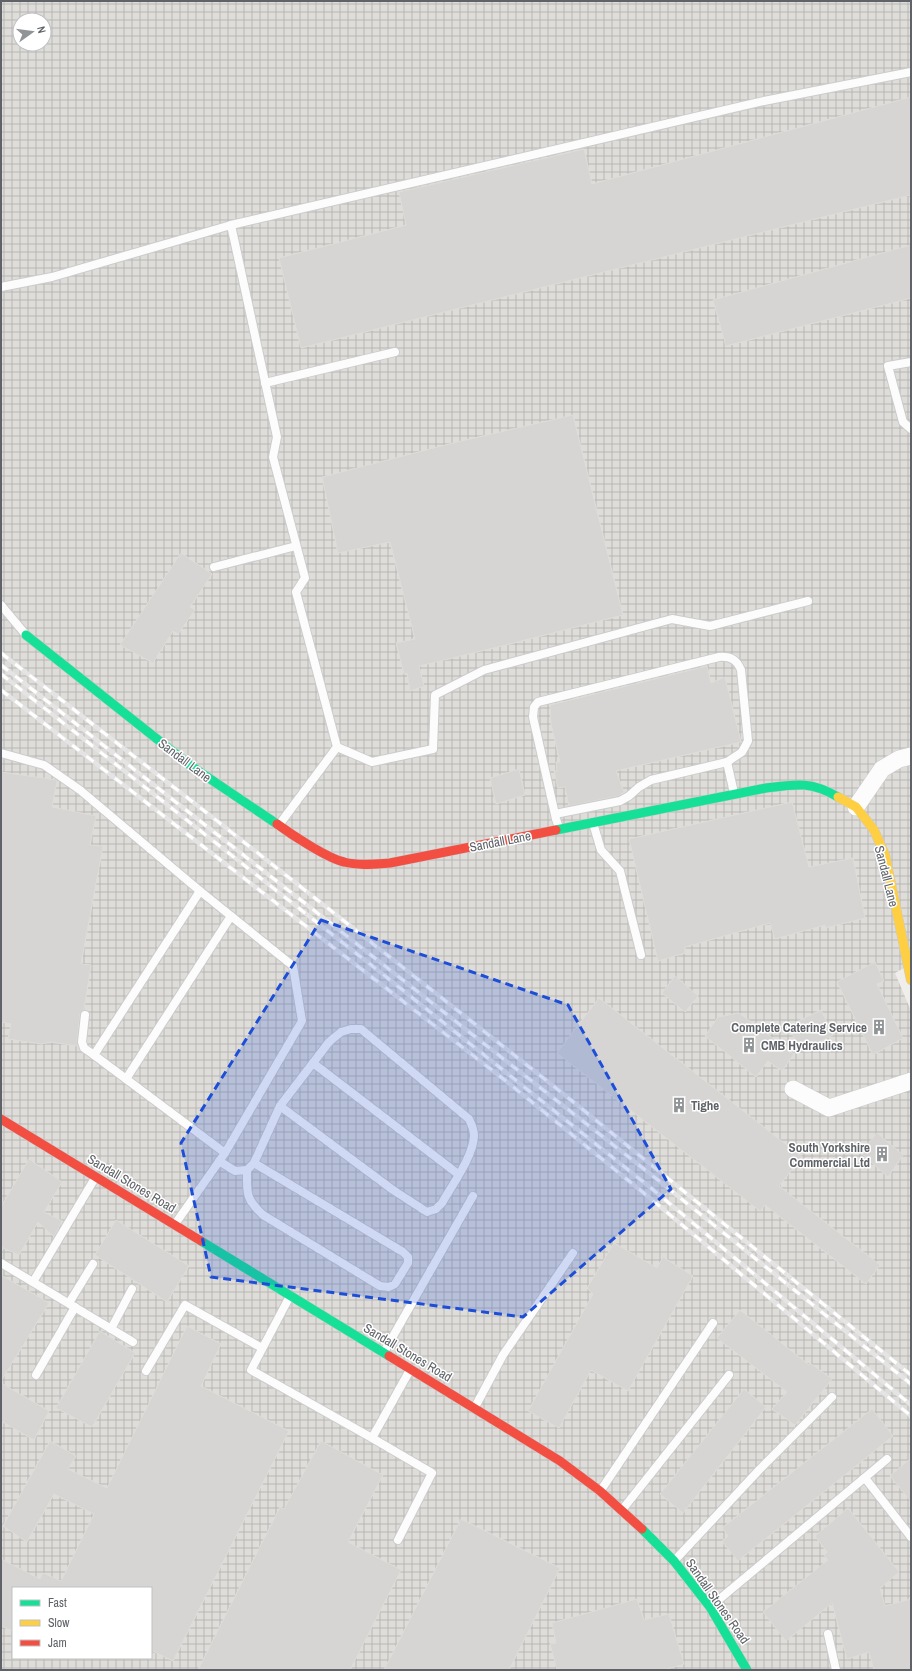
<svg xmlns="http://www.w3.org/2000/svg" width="912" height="1671" font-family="'Archivo Narrow',sans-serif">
<defs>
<pattern id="industrial-grid" width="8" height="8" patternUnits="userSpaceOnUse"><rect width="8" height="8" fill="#dfddda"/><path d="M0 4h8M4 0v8" fill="none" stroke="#b8b7b5"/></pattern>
</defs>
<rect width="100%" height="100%" fill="#efeeea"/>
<path fill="url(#industrial-grid)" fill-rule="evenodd" d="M1,1H911V964L895,973L911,1011V1670H1ZM20,20H44V44H20ZM13,1588H151V1658H13Z"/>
<g fill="#d6d5d3" stroke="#deddd9">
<polygon points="911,97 911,195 301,348 279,258 406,225 399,192 584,149 592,184"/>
<polygon points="911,245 911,298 726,346 713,300"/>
<polygon points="573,415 623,615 506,645 419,666 424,686 410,691 407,673 404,674 396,643 415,639 390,542 338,553 322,477 457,442"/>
<polygon points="181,553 212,574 190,607 195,610 178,634 173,631 153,663 120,645"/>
<polygon points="707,666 711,683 725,677 741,742 616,771 624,792 618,796 569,806 565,787 558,788 554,771 557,771 556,762 560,762 551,724 550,705"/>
<polygon points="519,769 525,795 496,804 490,778"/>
<polygon points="1,772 56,780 57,781 52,807 96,816 90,845 103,846 81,964 91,965 84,1010 80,1014 77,1041 78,1046 50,1042 42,1044 8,1039 11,1024 1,1022"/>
<polygon points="792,802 809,867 853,858 865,918 825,928 825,925 775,939 770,923 685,947 685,953 658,961 629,839"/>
<polygon points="875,962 884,981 877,984 903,1038 873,1055 837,982"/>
<polygon points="675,976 698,996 685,1012 662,993"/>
<polygon points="599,998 802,1157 779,1186 880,1265 866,1284 765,1205 760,1211 557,1053"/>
<polygon points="821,1010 833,1035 801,1051 788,1026"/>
<polygon points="739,1013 794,1054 782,1071 768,1061 756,1077 705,1036 718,1017"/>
<polygon points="877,1133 903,1155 888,1177 861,1153"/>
<polygon points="29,1159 62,1182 44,1212 62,1221 54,1237 38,1222 19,1255 1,1247 1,1207"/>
<polygon points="116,1220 189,1266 167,1302 95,1255"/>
<polygon points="614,1243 657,1268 663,1257 693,1276 628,1391 591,1370 559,1428 528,1411 593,1294 587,1288"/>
<polygon points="1,1275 49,1303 1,1381"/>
<polygon points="740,1310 809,1365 810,1363 832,1379 795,1425 772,1409 787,1392 717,1338"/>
<polygon points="187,1326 221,1344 201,1386 289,1431 173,1661 151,1650 151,1588 13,1588 13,1631 1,1626 1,1559 40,1579 43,1573 61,1581 94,1514 54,1494 27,1542 3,1526 50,1441 76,1456 68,1469 107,1488"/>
<polygon points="100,1331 135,1353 92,1427 56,1408"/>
<polygon points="1,1383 49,1411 34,1440 1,1421"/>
<polygon points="744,1389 766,1407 683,1513 660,1494"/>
<polygon points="872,1409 893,1436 738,1561 722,1541 728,1536 722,1528"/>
<polygon points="321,1441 383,1475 348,1542 401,1570 350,1670 198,1670 280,1507 284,1509"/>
<polygon points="911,1458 911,1501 890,1476"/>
<polygon points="848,1508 899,1572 880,1588 885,1606 911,1599 911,1670 874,1670 869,1652 847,1659 832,1603 786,1641 763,1612 828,1560 824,1555 827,1552 815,1536"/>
<polygon points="461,1519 560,1568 509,1670 384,1670"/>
<polygon points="637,1599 644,1620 669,1614 684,1664 664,1670 557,1670 550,1644 556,1643 552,1623"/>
</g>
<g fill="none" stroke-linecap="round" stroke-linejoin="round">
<defs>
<g id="lane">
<polyline points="1,287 52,277 231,225"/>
<polyline points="911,362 888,366 903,422 911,429"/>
<polyline points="265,383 395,352"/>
<polyline points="214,567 296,546"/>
<polyline points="1,605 26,635"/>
<polyline points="337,747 372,762 433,749 435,695 484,670 672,619 710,626 808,601"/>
<polyline points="1,753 44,765 80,790 200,891"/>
<polyline points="727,762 734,793"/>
<path d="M555,814L620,801L629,796L639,787L651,780L727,762L742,752L748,741L741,670C737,660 731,656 719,657L538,702L534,707L533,717L556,819L559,828"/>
<polyline points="593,823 601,850 620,871 641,955"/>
<polyline points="279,825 337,747 296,592 305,578 273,457 277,437 231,225 764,101 911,72"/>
<polyline points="85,1015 82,1042 84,1048 94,1055"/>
<polyline points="313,1063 458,1174"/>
<polyline points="126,1079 231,916"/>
<path d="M219,1161L235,1171L247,1170L254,1163L280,1106L329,1042L341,1032L351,1029H361L469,1119C472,1125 474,1130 474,1136C473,1157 452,1185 442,1203L436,1209L427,1212L393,1190L280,1106"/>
<path d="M247,1170C247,1193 245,1198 263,1215L380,1286L389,1287L395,1284L408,1263V1257L403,1252L254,1163"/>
<polyline points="175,1224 225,1153 302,1021 293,966 200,891 94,1055 225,1153"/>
<polyline points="1,1263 133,1342"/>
<polyline points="33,1282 95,1178"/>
<polyline points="290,1296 251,1370 372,1438"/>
<polyline points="69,1303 93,1264"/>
<polyline points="111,1329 132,1289"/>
<polyline points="384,1352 473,1196"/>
<polyline points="146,1371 185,1305 262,1348"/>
<polyline points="36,1375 75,1307"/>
<polyline points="475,1407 503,1355 573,1253"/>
<polyline points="865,1478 911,1537"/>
<polyline points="601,1490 713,1323"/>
<polyline points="622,1510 729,1375"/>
<polyline points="398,1540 432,1473 372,1438 410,1370"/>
<polyline points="675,1560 760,1469 832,1397"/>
<polyline points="710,1607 887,1459"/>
<polyline points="828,1634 836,1670"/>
</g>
<g id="street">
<polyline points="856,807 882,769 899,759 911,756"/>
<polyline points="793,1089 829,1108 911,1081"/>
</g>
<g id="fast">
<polyline points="26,635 191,766 277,824"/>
<path d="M556,830L766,788C796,784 811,781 838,797"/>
<polyline points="201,1241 389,1356"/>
<polyline points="642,1529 674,1561 710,1607 747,1670"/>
</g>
<polyline id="slow" points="838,797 856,807 874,830 885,855 911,980"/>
<g id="jam">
<path d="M277,824C292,835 327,858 344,862C359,866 375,864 390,863L556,830"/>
<polyline points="1,1119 201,1241"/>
<polyline points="389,1356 560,1461 600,1491 642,1529"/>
</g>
</defs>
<use href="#lane" stroke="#cbcccc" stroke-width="10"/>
<use href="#street" stroke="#cbcccc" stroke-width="18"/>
<use href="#fast" stroke="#cacacb" stroke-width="10"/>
<use href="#slow" stroke="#cacacb" stroke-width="10"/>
<use href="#jam" stroke="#cacacb" stroke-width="10"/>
<use href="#lane" stroke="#fdfcfc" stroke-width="8"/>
<use href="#street" stroke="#fdfcfc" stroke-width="17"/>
<use href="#fast" stroke="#16e098" stroke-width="9"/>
<use href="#slow" stroke="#ffcf43" stroke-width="9"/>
<use href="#jam" stroke="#f24e42" stroke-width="9"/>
<defs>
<g id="rail">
<polyline points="1,653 207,813 561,1092 911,1375"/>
<polyline points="1,665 658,1180 911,1384"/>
<polyline points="1,674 380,972 651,1188 911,1405"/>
<polyline points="1,690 506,1081 645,1194 911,1416"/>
</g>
</defs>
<use href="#rail" stroke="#e4e4e4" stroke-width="4.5"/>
<use href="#rail" stroke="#fff" stroke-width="3" stroke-dasharray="9" stroke-linecap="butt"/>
</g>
<path fill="#1d4ed8" fill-opacity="0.2" stroke="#1d4ed8" stroke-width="3" stroke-dasharray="8 5" stroke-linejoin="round" d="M321,920L568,1005L671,1189L523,1317L211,1277L181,1143Z"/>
<defs>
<symbol id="building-bare" viewBox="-9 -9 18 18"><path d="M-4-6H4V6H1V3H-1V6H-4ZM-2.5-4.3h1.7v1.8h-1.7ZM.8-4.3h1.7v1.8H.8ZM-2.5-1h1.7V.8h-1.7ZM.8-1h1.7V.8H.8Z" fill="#919496" stroke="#fff" stroke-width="2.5" paint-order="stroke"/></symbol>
</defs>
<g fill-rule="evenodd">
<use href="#building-bare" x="868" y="1016" width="22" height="22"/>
<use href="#building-bare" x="738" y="1034" width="22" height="22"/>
<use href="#building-bare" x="668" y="1094" width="22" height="22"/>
<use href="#building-bare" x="871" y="1143" width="22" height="22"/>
</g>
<g text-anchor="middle" stroke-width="3" stroke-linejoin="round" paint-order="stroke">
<g font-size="13" fill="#5f6368" stroke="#fff">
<text transform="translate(185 760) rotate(37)" y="5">Sandall Lane</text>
<text transform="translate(500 841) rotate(-11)" y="5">Sandall Lane</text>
<text transform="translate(887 876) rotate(76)" y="5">Sandall Lane</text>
<text transform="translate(132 1183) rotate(31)" y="5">Sandall Stones Road</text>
<text transform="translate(408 1352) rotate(31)" y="5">Sandall Stones Road</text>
<text transform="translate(718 1601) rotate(55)" y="5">Sandall Stones Road</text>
</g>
<g font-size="13" font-weight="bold" fill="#5f6368" stroke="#fff" text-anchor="end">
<text x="867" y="1032">Complete Catering Service</text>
<text x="761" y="1050" text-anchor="start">CMB Hydraulics</text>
<text x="691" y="1110" text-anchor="start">Tighe</text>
<text x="870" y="1152">South Yorkshire<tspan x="870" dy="15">Commercial Ltd</tspan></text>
</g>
</g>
<rect width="912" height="1671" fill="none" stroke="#5f6368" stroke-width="4"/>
<rect x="12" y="1587" width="140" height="72" fill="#ffffff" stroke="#bfc1c3"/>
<rect x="20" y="1600" width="20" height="6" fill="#16e098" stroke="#bfc1c3"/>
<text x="48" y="1607" font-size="12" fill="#5f6368">Fast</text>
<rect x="20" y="1620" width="20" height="6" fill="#ffcf43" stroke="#bfc1c3"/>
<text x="48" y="1627" font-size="12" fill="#5f6368">Slow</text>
<rect x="20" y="1640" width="20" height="6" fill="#f24e42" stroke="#bfc1c3"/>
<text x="48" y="1647" font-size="12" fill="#5f6368">Jam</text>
<g transform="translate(32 32) rotate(76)"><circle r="19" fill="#ffffff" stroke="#bfc1c3"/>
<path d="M0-3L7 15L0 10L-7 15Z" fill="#919496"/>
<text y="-6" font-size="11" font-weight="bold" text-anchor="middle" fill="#5f6368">N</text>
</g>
</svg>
